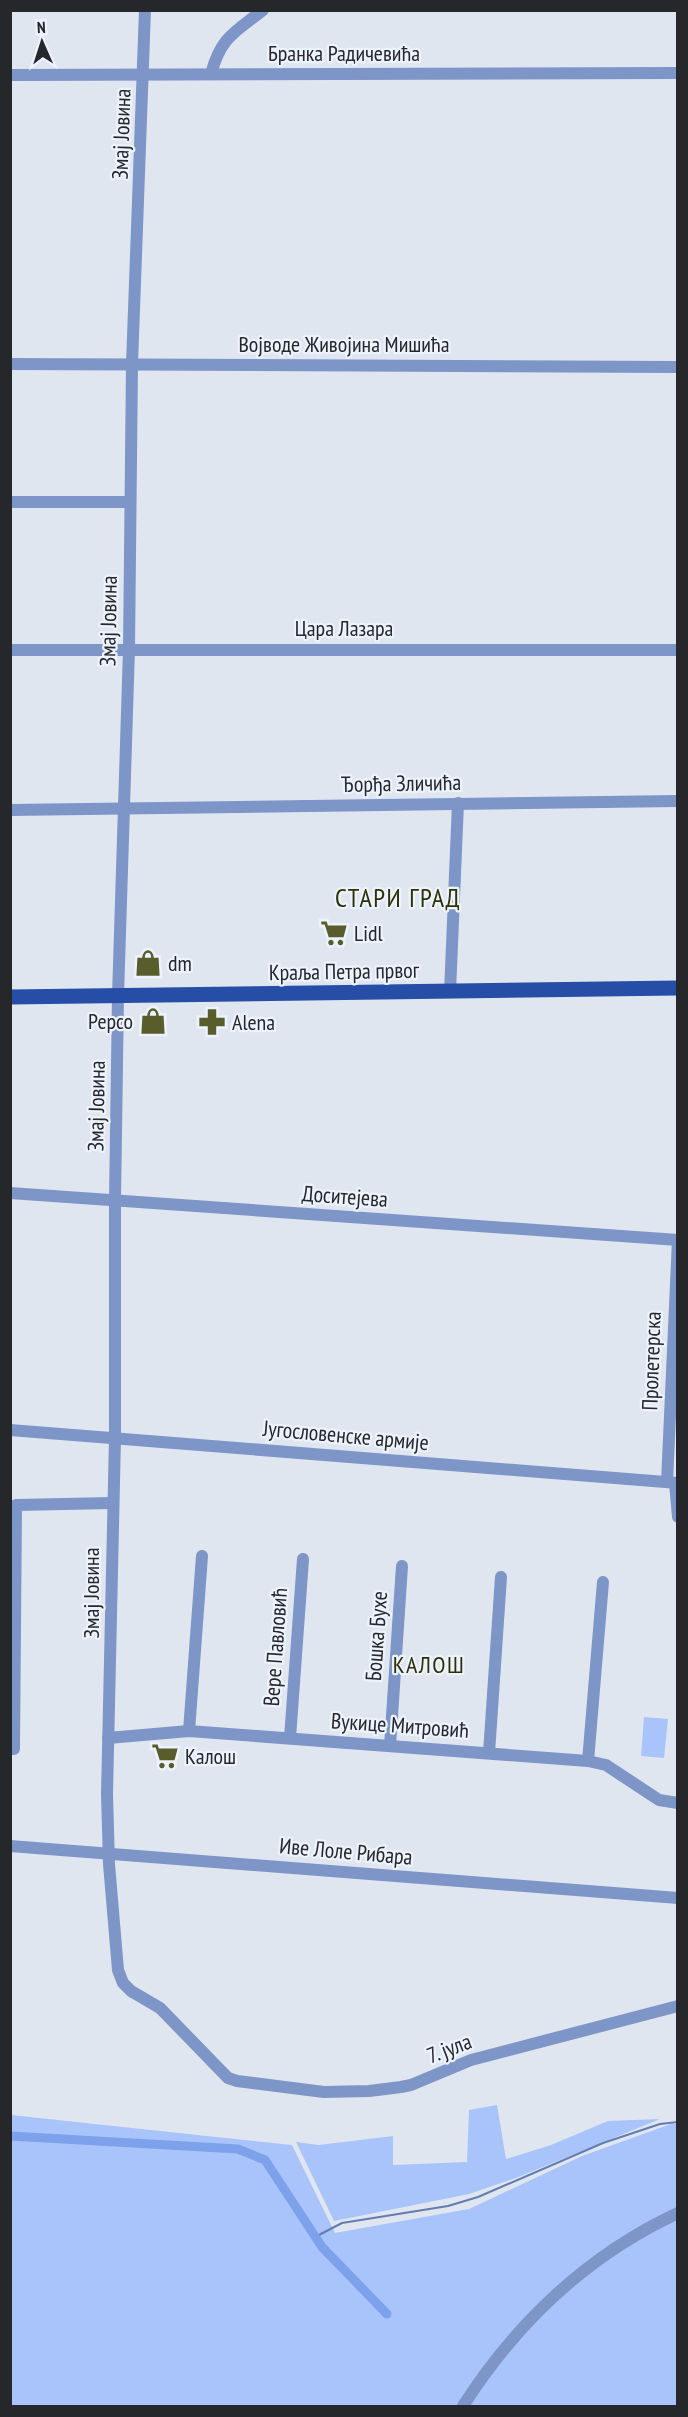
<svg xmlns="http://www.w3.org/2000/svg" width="688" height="2417" font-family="'PT Sans Narrow',sans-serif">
<rect width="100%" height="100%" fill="#e0e6f0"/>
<g fill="#a8c4fa">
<polygon points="644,1717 668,1719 664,1758 641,1756"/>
<polygon points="497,2105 506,2159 551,2145 608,2121 660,2119 516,2178 469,2194 334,2221 296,2142 319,2145 393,2136 393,2165 467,2162 469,2110"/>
<polygon points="11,2115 292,2145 335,2233 469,2209 582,2156 671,2124 677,2124 677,2406 11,2406"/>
</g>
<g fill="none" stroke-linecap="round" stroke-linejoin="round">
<polyline stroke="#637cb1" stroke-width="2" points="315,2237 342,2223 448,2206 478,2197 603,2143 660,2124 678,2122"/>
<polyline stroke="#7da1ea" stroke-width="9" points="10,2136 238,2149 265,2160 322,2247 387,2314"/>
<g stroke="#7d95c7" stroke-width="12">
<polyline points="145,10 132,364 129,649 118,996 115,1201 115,1438 107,1794 109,1864 118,1970 123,1983 131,1991 160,2008 228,2078 237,2081 324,2092 369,2091 401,2087 411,2085 471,2060 678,2006"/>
<path d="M211,74C221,37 234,33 263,10"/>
<polyline points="10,75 678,73"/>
<polyline points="10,364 678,367"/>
<polyline points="10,502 130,502"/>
<polyline points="10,650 678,650"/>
<polyline points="10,810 678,801"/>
<polyline points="450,992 458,803"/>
<polyline points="10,1193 678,1240"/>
<polyline points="10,1430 678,1483"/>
<polyline points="667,1482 678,1240"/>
<polyline points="675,1483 678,1517"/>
<polyline points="189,1731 202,1556"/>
<polyline points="108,1738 189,1731 588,1761 606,1765 659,1800 678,1803"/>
<polyline points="290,1738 303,1559"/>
<polyline points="390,1746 402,1566"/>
<polyline points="10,1749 14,1749 16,1505 112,1503"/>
<polyline points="489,1753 501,1577"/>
<polyline points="588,1761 603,1582"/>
<polyline points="10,1846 678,1898"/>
<path d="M463,2406C516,2323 588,2255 678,2213"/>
</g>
<polyline stroke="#274ea6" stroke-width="15" points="10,997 678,988"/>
</g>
<defs>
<symbol id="supermarket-bare" viewBox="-9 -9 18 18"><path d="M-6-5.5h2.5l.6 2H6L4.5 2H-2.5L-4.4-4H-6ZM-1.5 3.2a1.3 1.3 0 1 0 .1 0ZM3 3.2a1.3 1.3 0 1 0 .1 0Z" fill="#585d2b" stroke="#edf3fd" stroke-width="2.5" paint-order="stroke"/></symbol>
<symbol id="shop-bare" viewBox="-9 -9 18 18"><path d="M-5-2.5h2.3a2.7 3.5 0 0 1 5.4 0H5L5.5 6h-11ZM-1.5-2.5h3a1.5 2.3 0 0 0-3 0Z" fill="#585d2b" stroke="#edf3fd" stroke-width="2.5" paint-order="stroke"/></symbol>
<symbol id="pharmacy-bare" viewBox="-9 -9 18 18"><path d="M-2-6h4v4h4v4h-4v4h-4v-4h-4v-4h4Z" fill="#585d2b" stroke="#edf3fd" stroke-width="2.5" paint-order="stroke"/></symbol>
</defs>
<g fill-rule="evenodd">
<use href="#supermarket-bare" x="315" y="914" width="38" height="38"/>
<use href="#shop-bare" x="129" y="944" width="38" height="38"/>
<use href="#shop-bare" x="134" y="1002" width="38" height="38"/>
<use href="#pharmacy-bare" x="193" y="1003" width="38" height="38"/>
<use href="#supermarket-bare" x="146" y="1737" width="38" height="38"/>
</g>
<g text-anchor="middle" stroke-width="4.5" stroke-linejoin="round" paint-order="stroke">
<g font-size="22" fill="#25272b" stroke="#edf3fd">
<text x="344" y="61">Бранка Радичевића</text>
<text transform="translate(121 134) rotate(-88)" y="8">Змај Јовина</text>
<text x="344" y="352">Војводе Живојина Мишића</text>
<text transform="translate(108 621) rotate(-89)" y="8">Змај Јовина</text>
<text x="344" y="636">Цара Лазара</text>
<text transform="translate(401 783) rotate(-1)" y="8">Ђорђа Зличића</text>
<text transform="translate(344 971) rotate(-1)" y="8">Краља Петра првог</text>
<text transform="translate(96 1106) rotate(-89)" y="8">Змај Јовина</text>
<text transform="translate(345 1196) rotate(4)" y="8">Доситејева</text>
<text transform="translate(651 1361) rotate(-88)" y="8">Пролетерска</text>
<text transform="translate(346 1435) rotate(5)" y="8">Југословенске армије</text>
<text transform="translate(91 1593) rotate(-90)" y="8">Змај Јовина</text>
<text transform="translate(376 1636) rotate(-86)" y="8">Бошка Бухе</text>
<text transform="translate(275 1647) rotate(-86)" y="8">Вере Павловић</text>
<text transform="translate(400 1725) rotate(4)" y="8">Вукице Митровић</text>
<text transform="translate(346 1851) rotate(5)" y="8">Иве Лоле Рибара</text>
<text transform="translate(449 2048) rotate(-21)" y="8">7. јула</text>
</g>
<g font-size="22" fill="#25272b" stroke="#edf3fd" text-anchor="start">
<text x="354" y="941">Lidl</text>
<text x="168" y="971">dm</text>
<text x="133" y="1029" text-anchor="end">Pepco</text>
<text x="232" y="1030">Alena</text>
<text x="185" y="1764">Калош</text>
</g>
<g font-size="24" letter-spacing="1.5" fill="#2e3107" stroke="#edf3fd">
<text x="429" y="1673">КАЛОШ</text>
</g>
<g font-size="26" letter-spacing="1.5" fill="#2e3107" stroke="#edf3fd">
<text x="398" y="907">СТАРИ ГРАД</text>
</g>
</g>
<rect width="688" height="2417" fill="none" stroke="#25272b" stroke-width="24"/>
<g transform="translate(42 42) rotate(357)" stroke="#edf3fd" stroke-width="4.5" paint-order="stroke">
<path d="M0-4.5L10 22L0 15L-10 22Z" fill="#25272b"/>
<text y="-9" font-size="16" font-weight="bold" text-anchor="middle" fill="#25272b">N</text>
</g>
</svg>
